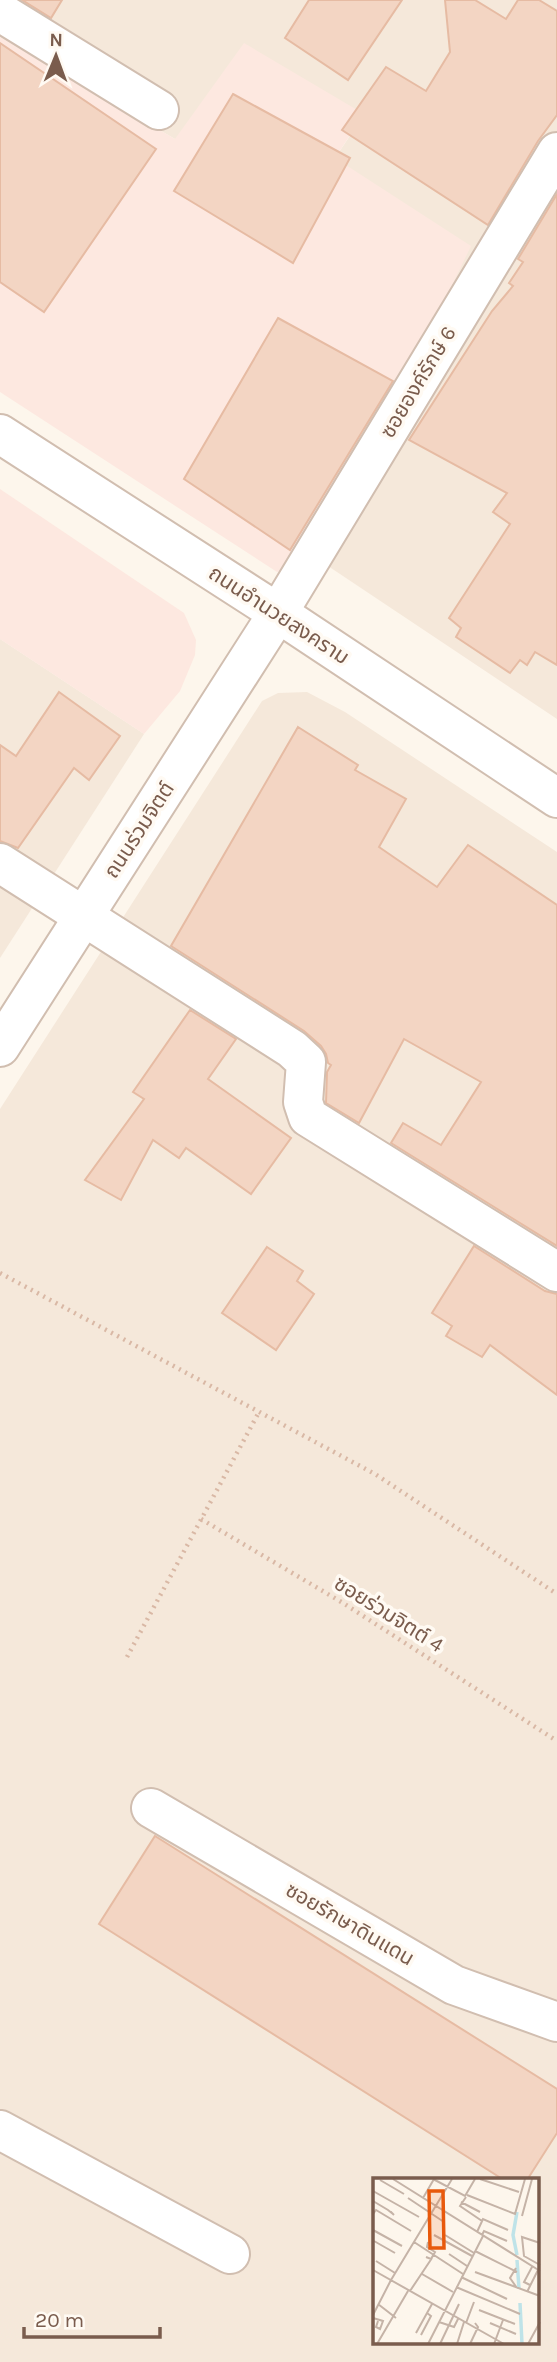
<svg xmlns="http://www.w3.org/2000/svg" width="557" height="2362" font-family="Karla,'Noto Sans Thai',sans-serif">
<rect width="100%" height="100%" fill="#fdf6ec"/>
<g fill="#f5e8da" fill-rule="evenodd">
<polygon points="0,0 557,0 557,719 319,560 335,158 364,115 175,139 0,37"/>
<polygon points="0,639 144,734 0,958"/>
<path d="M307,692L345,712L557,852V2362H0V1109L262,701L278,693ZM375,2180H538V2343H375Z"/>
</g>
<g fill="#fde8e0">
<polygon points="0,37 175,139 244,43 364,114 335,158 471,246 319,560 277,572 0,392"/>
<polygon points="0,489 184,613 196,640 195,655 180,691 144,734 0,639"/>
</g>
<g fill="#f3d5c3" stroke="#e6bba3" stroke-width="2">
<polygon points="22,0 62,0 51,18"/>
<polygon points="309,0 402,0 348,80 285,38"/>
<polygon points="445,0 475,0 506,19 518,0 539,0 557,11 557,115 538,141 488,225 342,130 386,67 426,91 450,52"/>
<polygon points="0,43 156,149 44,312 0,282"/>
<polygon points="233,94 350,158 293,263 174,191"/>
<polygon points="557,194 557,665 535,652 527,665 520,660 510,673 456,637 461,628 449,618 510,524 493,512 507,493 409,440 492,311 513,286 509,283 523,262 518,259"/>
<polygon points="278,318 393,381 290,550 184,479"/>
<polygon points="59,692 120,736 89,780 74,768 18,848 0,841 0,745 16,756"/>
<polygon points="298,727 358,765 355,770 406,799 379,847 437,887 468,845 557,905 557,1246 391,1143 403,1123 441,1145 481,1082 404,1039 359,1123 326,1103 327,1072 331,1065 328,1063 326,1054 321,1046 304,1031 171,946"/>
<polygon points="190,1010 236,1039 208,1079 291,1138 251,1194 186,1148 179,1158 153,1140 121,1200 85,1180 144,1099 133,1092"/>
<polygon points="474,1246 545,1291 557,1294 557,1395 490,1345 482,1357 446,1336 452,1326 432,1313"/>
<polygon points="267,1247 303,1271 297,1281 314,1294 276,1350 222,1313"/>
<polygon points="155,1836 557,2089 557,2133 527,2180 504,2180 99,1924"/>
</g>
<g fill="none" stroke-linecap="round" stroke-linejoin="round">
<defs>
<g id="minor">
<polyline points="0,12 159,110"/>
<polyline points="278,613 557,152"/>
<polyline points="0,863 292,1049 306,1062 303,1102 308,1117 557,1272"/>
<polyline points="151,1808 454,1985 557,2022"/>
<polyline points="0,2130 230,2254"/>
</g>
<g id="tertiary">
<polyline points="0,434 278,613 557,798"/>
<polyline points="0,1047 278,613"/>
</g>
</defs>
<use href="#minor" stroke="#d1beb0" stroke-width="42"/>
<use href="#tertiary" stroke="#d1beb0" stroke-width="42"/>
<g stroke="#d9b8a5" stroke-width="4.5" stroke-dasharray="2 5" stroke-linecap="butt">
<polyline points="0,1273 375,1474 557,1594"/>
<polyline points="201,1519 343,1603 557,1741"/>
<polyline points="127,1657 259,1412"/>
</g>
<use href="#minor" stroke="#fff" stroke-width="38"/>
<use href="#tertiary" stroke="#fff" stroke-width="38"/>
</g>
<g text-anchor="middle" stroke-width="7" stroke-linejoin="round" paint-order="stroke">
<g font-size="21" fill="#7a5c4d" stroke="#fffaf3">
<text transform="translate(418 382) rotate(-59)" y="7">ซอยองค์รักษ์ 6</text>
<text transform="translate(279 615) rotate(33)" y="7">ถนนอำนวยสงคราม</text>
<text transform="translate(139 830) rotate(-57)" y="7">ถนนร่วมจิตต์</text>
<text transform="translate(389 1614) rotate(32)" y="7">ซอยร่วมจิตต์ 4</text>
<text transform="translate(350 1924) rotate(30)" y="7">ซอยรักษาดินแดน</text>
</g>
</g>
<g transform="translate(373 2178)">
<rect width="166" height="166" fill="#fdf6ec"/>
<path fill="none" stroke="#bfe3e8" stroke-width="3.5" d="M144,77L140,57L144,34M144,82L146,111M147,125L149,166"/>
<path fill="none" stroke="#c5b3a7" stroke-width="2" d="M20,1L167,93M60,1L92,18L102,1M107,1L146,14M7,2L31,16M0,13L46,39M94,17L142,36L152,1M93,19L87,28L109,43M35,20L71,44M50,20L61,1M0,23L15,32L20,36L21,37L18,34M88,24L107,34M0,36L3,32L38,53M149,38L159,1M0,52L29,68M104,54L110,41L135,52M61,57L99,78M72,57L101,75M109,57L111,53L134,63M1,63L22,75M41,64L90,96M167,65L149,59L151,78L167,87M102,73L144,94M76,76L94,88M53,79L58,81L62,74L54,69L55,64M3,83L22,95M143,90L137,100L144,110M0,92L131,166M102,94L167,118M49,96L80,114M88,99L134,121M18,102L79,1M157,107L151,104L159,89M83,109L147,136M37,113L59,80M154,114L165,92M5,126L23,140M106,132L142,146M0,137L18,102M0,140L10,143L7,151L3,149L5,143M66,144L81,149L85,141M93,145L101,124M117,145L143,156M43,155L59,126M48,157L58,138L54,135M4,166L35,113M55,166L110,58M67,166L86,126M84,166L91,144M97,166L105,149L102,145M121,166L130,142M155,166L167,144"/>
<path fill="#e8590c" fill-opacity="0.15" stroke="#e8590c" stroke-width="3.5" d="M56,13H70L71,70H57Z"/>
<rect width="166" height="166" fill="none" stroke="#7a5c4d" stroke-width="3.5"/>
</g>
<g transform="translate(56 56) rotate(1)" stroke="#fffaf3" stroke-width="5" paint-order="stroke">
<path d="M0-5L12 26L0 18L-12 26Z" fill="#7a5c4d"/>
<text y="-10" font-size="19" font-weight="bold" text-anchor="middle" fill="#7a5c4d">N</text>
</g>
<path d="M24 2327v10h136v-10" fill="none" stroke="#7a5c4d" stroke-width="3.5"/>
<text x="35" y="2327" font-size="21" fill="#7a5c4d" stroke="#fffaf3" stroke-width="5" paint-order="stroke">20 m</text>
</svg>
